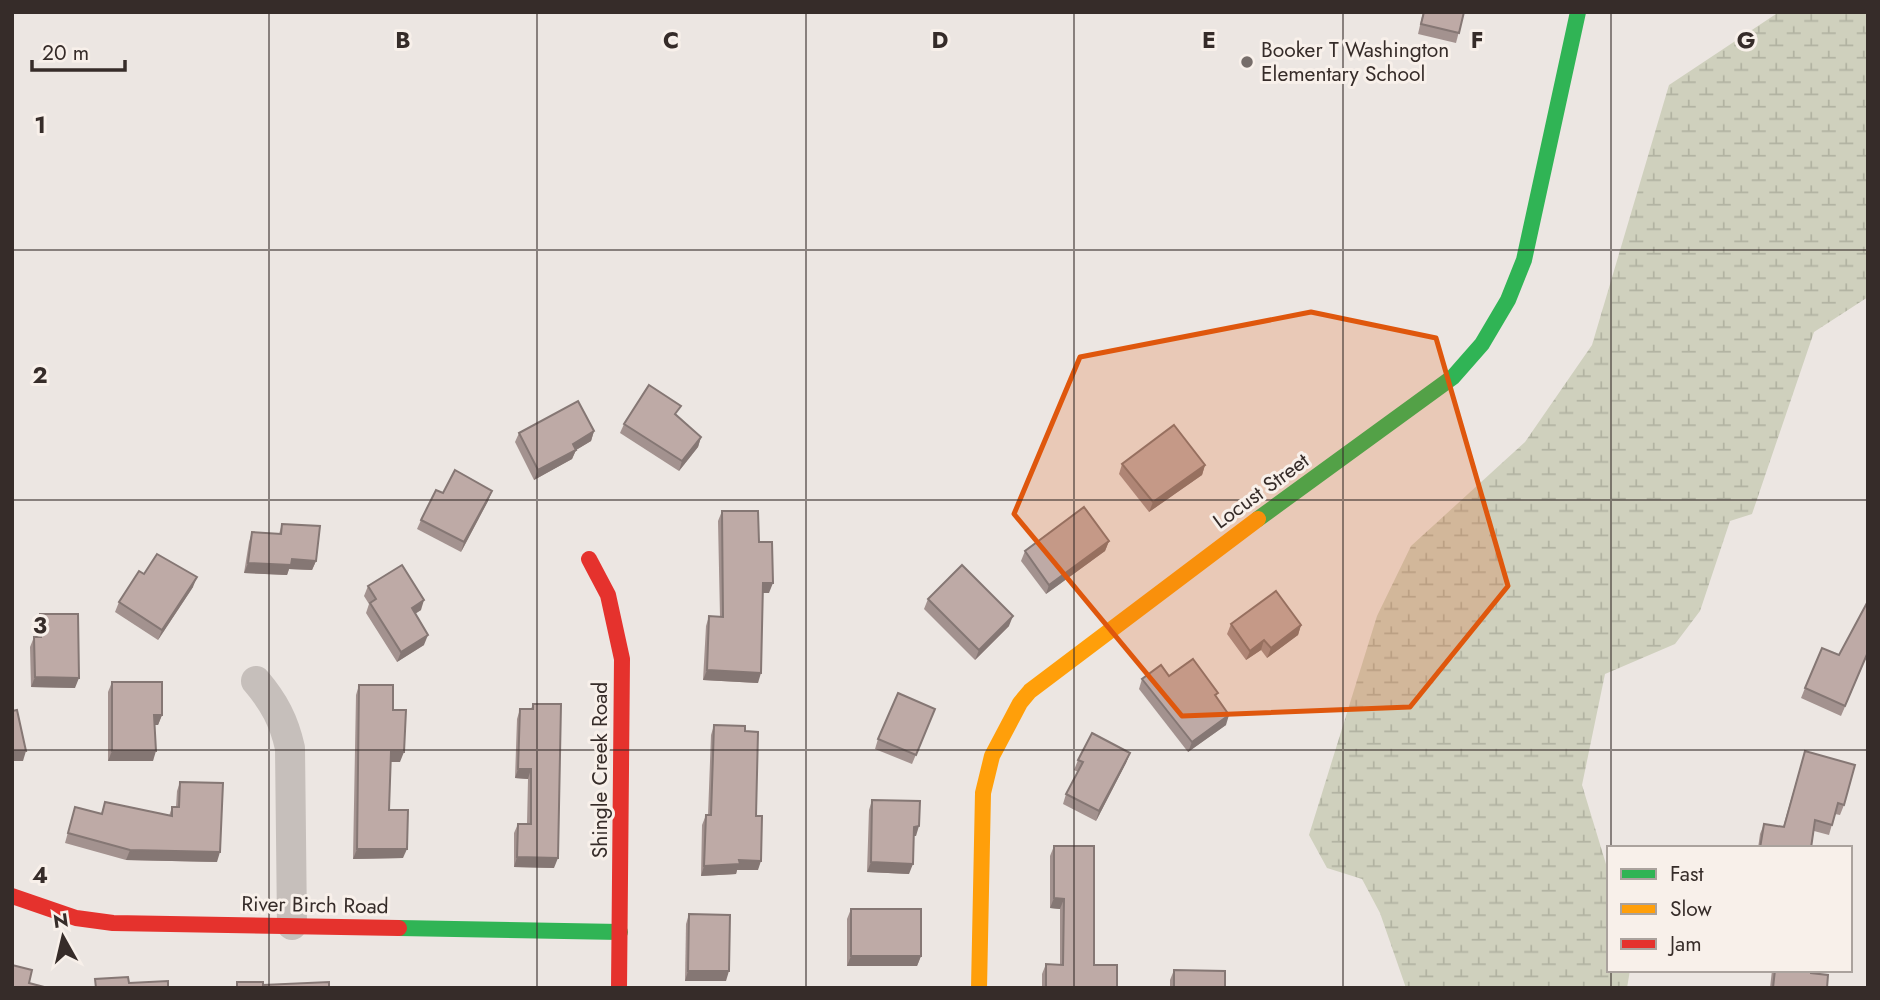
<svg xmlns="http://www.w3.org/2000/svg" width="1880" height="1000" font-family="Jost,sans-serif">
<defs>
<pattern id="wetland-marsh" width="20" height="14" patternUnits="userSpaceOnUse" patternTransform="scale(1.75)"><rect width="20" height="14" fill="#cfd0bd"/><path d="M1 5h8M5 5V1M11 12h8M15 12V8" fill="none" stroke="#b2b3a2"/></pattern>
</defs>
<rect width="100%" height="100%" fill="#ece6e2"/>
<polygon fill="url(#wetland-marsh)" points="1779,12 1868,12 1868,297 1814,332 1752,514 1730,521 1700,611 1675,644 1605,674 1582,785 1609,874 1609,970 1630,970 1627,988 1406,988 1380,913 1362,879 1327,868 1309,835 1377,616 1411,546 1525,442 1592,345 1669,85"/>
<g fill="none" stroke-linecap="round" stroke-linejoin="round">
<path stroke="#c6bfbb" stroke-width="30" d="M256,681C274,702 284,721 290,748L292,925"/>
<g stroke="#30b455" stroke-width="16">
<polyline points="1258,519 1453,377 1482,344 1508,300 1524,260 1578,12"/>
<polyline points="399,928 620,932"/>
</g>
<polyline stroke="#ff9f0a" stroke-width="16" points="979,988 983,793 992,756 1020,703 1030,691 1258,519"/>
<g stroke="#e5322d" stroke-width="16">
<polyline points="589,559 608,595 622,659 619,988"/>
<polyline points="12,896 76,918 113,923 399,928"/>
</g>
</g>
<g fill="#a3928f">
<polygon points="1423,12 1464,12 1456,43 1418,34"/>
<polygon points="677,416 701,437 698,447 679,471 620,433 624,424"/>
<polygon points="594,431 591,441 576,450 572,459 534,480 515,442 519,433"/>
<polygon points="1122,464 1205,465 1202,475 1149,512 1119,474"/>
<polygon points="492,491 488,501 461,552 417,529 421,520 443,493"/>
<polygon points="722,511 759,542 769,593 762,593 758,683 703,680 706,626 709,616 720,617 718,521"/>
<polygon points="282,524 316,561 312,570 289,569 287,575 244,573 249,542 252,532 279,534"/>
<polygon points="1109,541 1105,551 1046,594 1021,561 1025,551"/>
<polygon points="144,574 193,587 158,640 115,612 119,602"/>
<polygon points="368,586 421,610 415,614 424,645 397,662 366,613 369,604 364,596"/>
<polygon points="928,599 1009,626 975,660 924,609"/>
<polygon points="1868,601 1868,653 1841,716 1801,698 1805,688 1839,655"/>
<polygon points="40,614 75,688 31,687 30,647 34,637 37,637 36,624"/>
<polygon points="1231,624 1301,625 1298,635 1267,658 1261,650 1246,660 1227,634"/>
<polygon points="1169,676 1216,697 1226,725 1188,752 1139,689 1142,679"/>
<polygon points="112,682 162,715 158,725 155,725 153,761 108,761 108,692"/>
<polygon points="359,685 393,710 400,762 390,762 389,810 403,858 353,859 356,695"/>
<polygon points="533,704 554,868 514,867 514,833 518,824 527,824 528,779 515,778 517,719 520,709 531,709"/>
<polygon points="935,709 912,764 875,749 878,739"/>
<polygon points="714,725 745,731 756,816 758,870 737,870 736,874 701,876 702,825 706,815 708,815 711,735"/>
<polygon points="1805,751 1844,805 1840,815 1835,814 1829,835 1814,831 1811,848 1758,848 1760,834 1764,824 1783,827"/>
<polygon points="1130,753 1126,763 1096,821 1063,804 1066,794 1078,772 1074,770 1078,760"/>
<polygon points="180,782 217,862 126,860 65,843 75,807 101,814 105,802 169,816 172,807 176,807 177,791"/>
<polygon points="872,800 916,836 913,836 909,874 867,872 869,810"/>
<polygon points="1054,846 1094,965 1117,988 1042,988 1042,974 1046,964 1060,965 1060,909 1050,908 1050,856"/>
<polygon points="851,909 921,956 917,966 847,966 847,919"/>
<polygon points="689,914 726,981 685,981 686,924"/>
<polygon points="1174,970 1225,988 1170,988 1170,980"/>
<polygon points="1772,970 1811,970 1811,973 1827,988 1770,988"/>
</g>
<g fill="#857774">
<polygon points="594,431 591,441 576,450 572,459 534,480 538,470 573,444"/>
<polygon points="701,437 698,447 679,471 682,461"/>
<polygon points="1205,465 1202,475 1149,512 1153,502"/>
<polygon points="492,491 488,501 461,552 464,542"/>
<polygon points="1109,541 1105,551 1046,594 1049,585"/>
<polygon points="292,559 316,561 312,570 289,569 287,575 244,573 248,563"/>
<polygon points="197,577 193,587 158,640 162,630"/>
<polygon points="763,583 773,583 769,593 759,593"/>
<polygon points="424,600 421,610 408,618 412,608"/>
<polygon points="1013,616 1009,626 975,660 979,650"/>
<polygon points="1301,625 1298,635 1267,658 1271,648"/>
<polygon points="428,635 424,645 397,662 401,652"/>
<polygon points="1264,640 1261,650 1246,660 1250,651"/>
<polygon points="707,670 761,673 758,683 703,680"/>
<polygon points="35,677 79,678 75,688 31,687"/>
<polygon points="154,715 162,715 158,725 151,725"/>
<polygon points="1229,715 1226,725 1188,752 1192,742"/>
<polygon points="12,751 26,751 23,761 12,761"/>
<polygon points="112,751 156,751 153,761 108,761"/>
<polygon points="391,752 404,752 400,762 387,762"/>
<polygon points="1130,753 1126,763 1096,821 1099,811"/>
<polygon points="518,769 531,769 528,779 515,778"/>
<polygon points="919,826 916,836 910,836 914,827"/>
<polygon points="357,849 407,849 403,858 353,859"/>
<polygon points="130,850 220,852 217,862 126,860"/>
<polygon points="517,857 558,858 554,868 514,867"/>
<polygon points="739,860 761,861 758,870 737,870 736,874 701,876 704,866"/>
<polygon points="871,862 913,864 909,874 867,872"/>
<polygon points="1054,898 1064,899 1060,909 1050,908"/>
<polygon points="851,956 921,956 917,966 847,966"/>
<polygon points="688,971 729,971 726,981 685,981"/>
</g>
<g fill="#beaaa6" stroke="#857774" stroke-width="2">
<polygon points="1424,12 1464,12 1459,33 1421,24"/>
<polygon points="649,385 681,406 675,414 701,437 682,461 624,424"/>
<polygon points="578,401 594,431 573,444 576,450 538,470 519,433"/>
<polygon points="1174,425 1205,465 1153,502 1122,464"/>
<polygon points="455,470 492,491 464,542 421,520 436,490 443,493"/>
<polygon points="1084,507 1109,541 1049,585 1025,551"/>
<polygon points="722,511 758,511 759,542 772,542 773,583 763,583 761,673 707,670 709,616 723,617"/>
<polygon points="282,524 320,526 316,561 292,559 291,565 248,563 252,532 281,534"/>
<polygon points="157,554 197,577 162,630 119,602 139,571 144,574"/>
<polygon points="402,565 424,600 412,608 428,635 401,652 370,603 376,599 368,586"/>
<polygon points="962,565 1013,616 979,650 928,599"/>
<polygon points="1276,591 1301,625 1271,648 1264,640 1250,651 1231,624"/>
<polygon points="1868,601 1868,652 1845,706 1805,688 1822,648 1839,655"/>
<polygon points="40,614 78,614 79,678 35,677 34,637 41,637"/>
<polygon points="1193,659 1218,693 1215,695 1229,715 1192,742 1142,679 1161,665 1169,676"/>
<polygon points="112,682 162,682 162,715 154,715 156,751 112,751"/>
<polygon points="359,685 393,685 393,710 406,710 404,752 391,752 389,810 408,810 407,849 357,849"/>
<polygon points="898,693 935,709 916,755 878,739"/>
<polygon points="533,704 561,704 558,858 517,857 518,824 531,824 531,769 518,769 520,709 533,709"/>
<polygon points="17,710 26,751 12,751 12,711"/>
<polygon points="714,725 745,726 745,731 758,732 756,816 762,816 761,861 739,860 740,864 704,866 706,815 711,815"/>
<polygon points="1092,733 1130,753 1099,811 1066,794 1083,762 1078,760"/>
<polygon points="1805,751 1855,765 1844,805 1838,803 1832,825 1815,820 1811,848 1760,848 1764,824 1784,827"/>
<polygon points="180,782 223,783 220,852 130,850 68,833 75,807 102,814 105,802 172,816 172,807 179,807"/>
<polygon points="872,800 920,801 919,826 914,827 913,864 871,862"/>
<polygon points="1054,846 1094,846 1094,965 1117,965 1117,988 1046,988 1046,964 1063,965 1064,899 1054,898"/>
<rect x="851" y="909" width="70" height="47"/>
<polygon points="689,914 730,915 729,971 688,971"/>
<polygon points="12,965 32,970 29,983 48,988 12,988"/>
<polygon points="1174,970 1225,971 1225,988 1174,988"/>
<polygon points="1775,970 1811,970 1811,973 1828,975 1827,988 1773,988"/>
<polygon points="128,977 129,983 168,981 168,987 237,987 237,982 263,982 263,985 329,982 329,988 96,988 95,979"/>
</g>
<path fill="#df570d" fill-opacity="0.2" stroke="#df570d" stroke-width="5" stroke-linejoin="round" d="M1311,312L1436,338L1508,586L1410,707L1182,716L1014,514L1080,357Z"/>
<path fill="none" stroke="#362c29" stroke-width="2" stroke-opacity="0.55" d="M269,12V988M537,12V988M806,12V988M1074,12V988M1343,12V988M1611,12V848M12,250H1868M12,500H1868M12,750H1868M1611,970V988"/>
<circle fill="#766d6a" stroke="#f8f0ea" stroke-width="2.5" cx="1247" cy="62" r="7"/>
<g text-anchor="middle" stroke-width="6" stroke-linejoin="round" paint-order="stroke">
<g font-size="21" fill="#362c29" stroke="#f8f0ea" text-anchor="start">
<text x="1261" y="57">Booker T Washington<tspan x="1261" dy="24">Elementary School</tspan></text>
</g>
<g font-size="21" fill="#362c29" stroke="#f8f0ea">
<text transform="translate(1261 491) rotate(-36)" y="7">Locust Street</text>
<text transform="translate(600 770) rotate(-90)" y="7">Shingle Creek Road</text>
<text transform="translate(315 905) rotate(1)" y="7">River Birch Road</text>
</g>
</g>
<g font-size="23" text-anchor="middle" font-weight="bold" fill="#362c29" stroke="#f8f0ea" stroke-width="6" stroke-linejoin="round" paint-order="stroke">
<text x="403" y="48">B</text>
<text x="671" y="48">C</text>
<text x="940" y="48">D</text>
<text x="1209" y="48">E</text>
<text x="1477" y="48">F</text>
<text x="1746" y="48">G</text>
<text x="40" y="133">1</text>
<text x="40" y="383">2</text>
<text x="40" y="633">3</text>
<text x="40" y="883">4</text>
</g>
<rect width="1880" height="1000" fill="none" stroke="#362c29" stroke-width="28"/>
<rect x="1607" y="846" width="245" height="126" fill="#f8f0ea" stroke="#aaa29d" stroke-width="2"/>
<rect x="1621" y="869" width="35" height="10" fill="#30b455" stroke="#aaa29d" stroke-width="2"/>
<text x="1670" y="881" font-size="21" fill="#362c29">Fast</text>
<rect x="1621" y="904" width="35" height="10" fill="#ff9f0a" stroke="#aaa29d" stroke-width="2"/>
<text x="1670" y="916" font-size="21" fill="#362c29">Slow</text>
<rect x="1621" y="939" width="35" height="10" fill="#e5322d" stroke="#aaa29d" stroke-width="2"/>
<text x="1670" y="951" font-size="21" fill="#362c29">Jam</text>
<g transform="translate(63 937) rotate(352)" stroke="#f8f0ea" stroke-width="5" paint-order="stroke">
<path d="M0-5L12 26L0 18L-12 26Z" fill="#362c29"/>
<text y="-10" font-size="19" font-weight="bold" text-anchor="middle" fill="#362c29">N</text>
</g>
<path d="M32 60v10h93v-10" fill="none" stroke="#362c29" stroke-width="3.5"/>
<text x="42" y="60" font-size="21" fill="#362c29" stroke="#f8f0ea" stroke-width="5" paint-order="stroke">20 m</text>
</svg>
